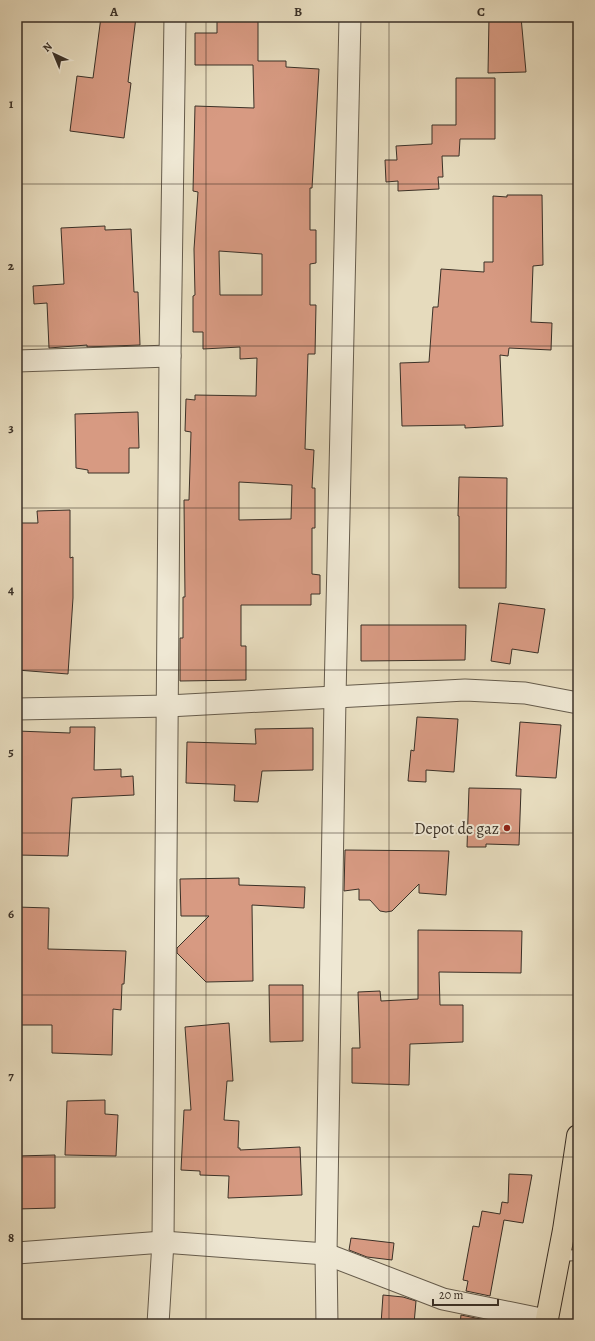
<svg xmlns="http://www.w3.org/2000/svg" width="595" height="1341" font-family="Alegreya,serif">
<rect width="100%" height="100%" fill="#e6dbbd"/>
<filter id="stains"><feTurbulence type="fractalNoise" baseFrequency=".005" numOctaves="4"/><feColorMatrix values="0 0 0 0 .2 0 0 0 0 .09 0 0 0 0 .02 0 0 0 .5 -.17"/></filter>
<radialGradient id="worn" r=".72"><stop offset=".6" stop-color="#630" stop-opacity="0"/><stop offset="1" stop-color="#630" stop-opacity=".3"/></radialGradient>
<g fill="#d79a82" stroke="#3b3127" fill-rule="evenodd">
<polygon points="101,17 136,17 128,82 131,83 124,138 70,131 77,76 93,78"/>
<path d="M217,17H258V61H286V67L319,69L312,188H310V230H316V263L310,264V305H316L315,354H308L305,449L314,450L312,488H315V528H312V574L320,575V594H311V605H241V646H246V680L180,681V638H183V597H185L184,500H189L191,432L185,431L186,399L195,400V395L256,396L257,358L240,359V347L203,349V332H193V296L195,295L194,249L198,192L193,191L195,106L254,108L253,65H195V33H217ZM219,251L262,254V295H220ZM239,482L292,485L291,519L239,520Z"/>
<polygon points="489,17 521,17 526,72 488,73"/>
<polygon points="456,78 495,78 495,139 460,139 459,156 442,156 443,177 438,177 439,189 398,191 398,181 386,182 385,160 397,160 396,146 432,144 432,125 456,125"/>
<polygon points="507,195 542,195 543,265 533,266 531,322 552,323 551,350 509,348 508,356 500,355 503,426 465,428 465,425 402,426 400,363 429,362 433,307 438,307 441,269 484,272 484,262 493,262 493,196 507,197"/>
<polygon points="105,226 105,230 131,229 134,292 138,292 140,345 87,347 87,345 49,348 47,303 34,304 33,286 64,284 61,228"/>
<polygon points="138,412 139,448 129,448 129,473 88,473 88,470 76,468 75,414"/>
<polygon points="459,477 507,478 506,588 459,588 459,516 458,516"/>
<polygon points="70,510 70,558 73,557 73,598 68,674 17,670 17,523 38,523 37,511"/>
<polygon points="499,603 545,609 538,653 512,649 510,664 491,661"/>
<polygon points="361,625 466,625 465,660 361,661"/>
<polygon points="417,717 458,719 454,772 426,770 426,782 408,781 411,750 414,751"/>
<polygon points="520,722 561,725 556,778 516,776"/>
<polygon points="70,727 95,727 94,770 121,769 121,777 133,776 134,795 72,798 68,856 17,855 17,731 70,733"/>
<polygon points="313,728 313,770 262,771 258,802 234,801 235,785 186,783 187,742 256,744 255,729"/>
<polygon points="469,788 521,789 519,845 486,844 486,847 467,847"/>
<polygon points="345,850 449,851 446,895 419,893 419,884 392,911 386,912 380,911 370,900 359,900 359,889 344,891"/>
<polygon points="239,878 239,885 305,887 304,908 252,905 253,981 206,982 177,953 177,948 209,916 181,916 180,879"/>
<polygon points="17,907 49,908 48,949 126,951 124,984 122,984 121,1010 113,1009 112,1055 52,1053 52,1025 17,1025"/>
<polygon points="418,930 522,931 521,973 439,972 440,1005 463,1005 463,1042 410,1044 409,1085 352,1083 352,1048 360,1048 358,992 380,991 381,1001 418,999"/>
<polygon points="269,985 303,985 303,1041 270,1042"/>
<polygon points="229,1023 233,1081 227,1081 224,1120 239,1121 238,1148 240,1148 240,1150 300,1147 302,1195 228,1198 229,1176 200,1175 200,1171 181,1170 184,1110 191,1110 185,1027"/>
<polygon points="105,1100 105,1114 118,1115 116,1156 65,1155 67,1101"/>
<polygon points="55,1155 55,1208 17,1209 17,1156"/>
<polygon points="509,1174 532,1175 523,1223 504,1220 490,1296 466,1291 468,1281 463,1280 473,1226 479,1227 482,1211 500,1214 502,1202 508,1203"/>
<polygon points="351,1238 394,1243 392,1260 367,1257 349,1250"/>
<polygon points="383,1295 403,1297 416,1301 414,1324 381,1324"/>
<polygon points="461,1315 485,1320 484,1324 460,1324"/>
</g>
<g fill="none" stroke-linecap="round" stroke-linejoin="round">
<defs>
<polyline id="service" points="559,1256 578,1255"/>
<g id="minor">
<polyline points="17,361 170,356"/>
<polyline points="17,709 168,706 465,690 525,693 578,703"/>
<polyline points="564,1230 578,1229"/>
<polyline points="17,1253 163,1242 326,1254 443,1299 546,1320"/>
<polyline points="158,1324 163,1242 170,356 175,17"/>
<polyline points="327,1324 326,1254 335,697 350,17"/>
</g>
<polyline id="trunk" points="546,1324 564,1230 578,1136"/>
</defs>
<use href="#service" stroke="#665c4c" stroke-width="12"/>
<use href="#minor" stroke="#665c4c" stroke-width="23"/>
<use href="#trunk" stroke="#3b3127" stroke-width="24"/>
<use href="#service" stroke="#efe8d4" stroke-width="10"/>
<use href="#minor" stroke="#efe8d4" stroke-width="21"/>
<use href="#trunk" stroke="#e6dbbd" stroke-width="22"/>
</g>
<path fill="none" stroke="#3b3127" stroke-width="1" stroke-opacity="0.55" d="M206,17V1324M389,17V1324M17,184H578M17,346H578M17,508H578M17,670H578M17,833H578M17,995H578M17,1157H578"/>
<circle fill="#8f2418" stroke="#efe8d4" stroke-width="1.5" cx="507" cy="828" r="4"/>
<g text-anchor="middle" stroke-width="4" stroke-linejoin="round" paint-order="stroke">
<g font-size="16" fill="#3b3127" stroke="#efe8d4" text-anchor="end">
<text x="499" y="834">Depot de gaz</text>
</g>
</g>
<rect width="595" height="1341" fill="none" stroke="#e6dbbd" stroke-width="44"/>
<g transform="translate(54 54) rotate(316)" stroke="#efe8d4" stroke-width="3" paint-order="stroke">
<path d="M0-3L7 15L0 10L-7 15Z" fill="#3b3127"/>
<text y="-6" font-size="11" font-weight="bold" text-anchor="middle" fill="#3b3127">N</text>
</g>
<path d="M433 1299v6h65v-6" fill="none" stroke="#3b3127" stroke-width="2"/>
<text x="439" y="1299" font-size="12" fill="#3b3127" stroke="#efe8d4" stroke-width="3" paint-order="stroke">20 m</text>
<rect x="22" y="22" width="551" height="1297" fill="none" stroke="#3b3127" stroke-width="1.5"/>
<g font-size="13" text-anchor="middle" font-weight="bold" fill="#3b3127">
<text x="114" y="16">A</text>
<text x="298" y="16">B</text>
<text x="481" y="16">C</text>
<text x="11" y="108">1</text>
<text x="11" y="270">2</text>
<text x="11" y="432">3</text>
<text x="11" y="594">4</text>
<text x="11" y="756">5</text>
<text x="11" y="918">6</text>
<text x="11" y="1080">7</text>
<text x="11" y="1242">8</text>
</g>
<rect width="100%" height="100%" filter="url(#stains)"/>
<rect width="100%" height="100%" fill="url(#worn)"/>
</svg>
